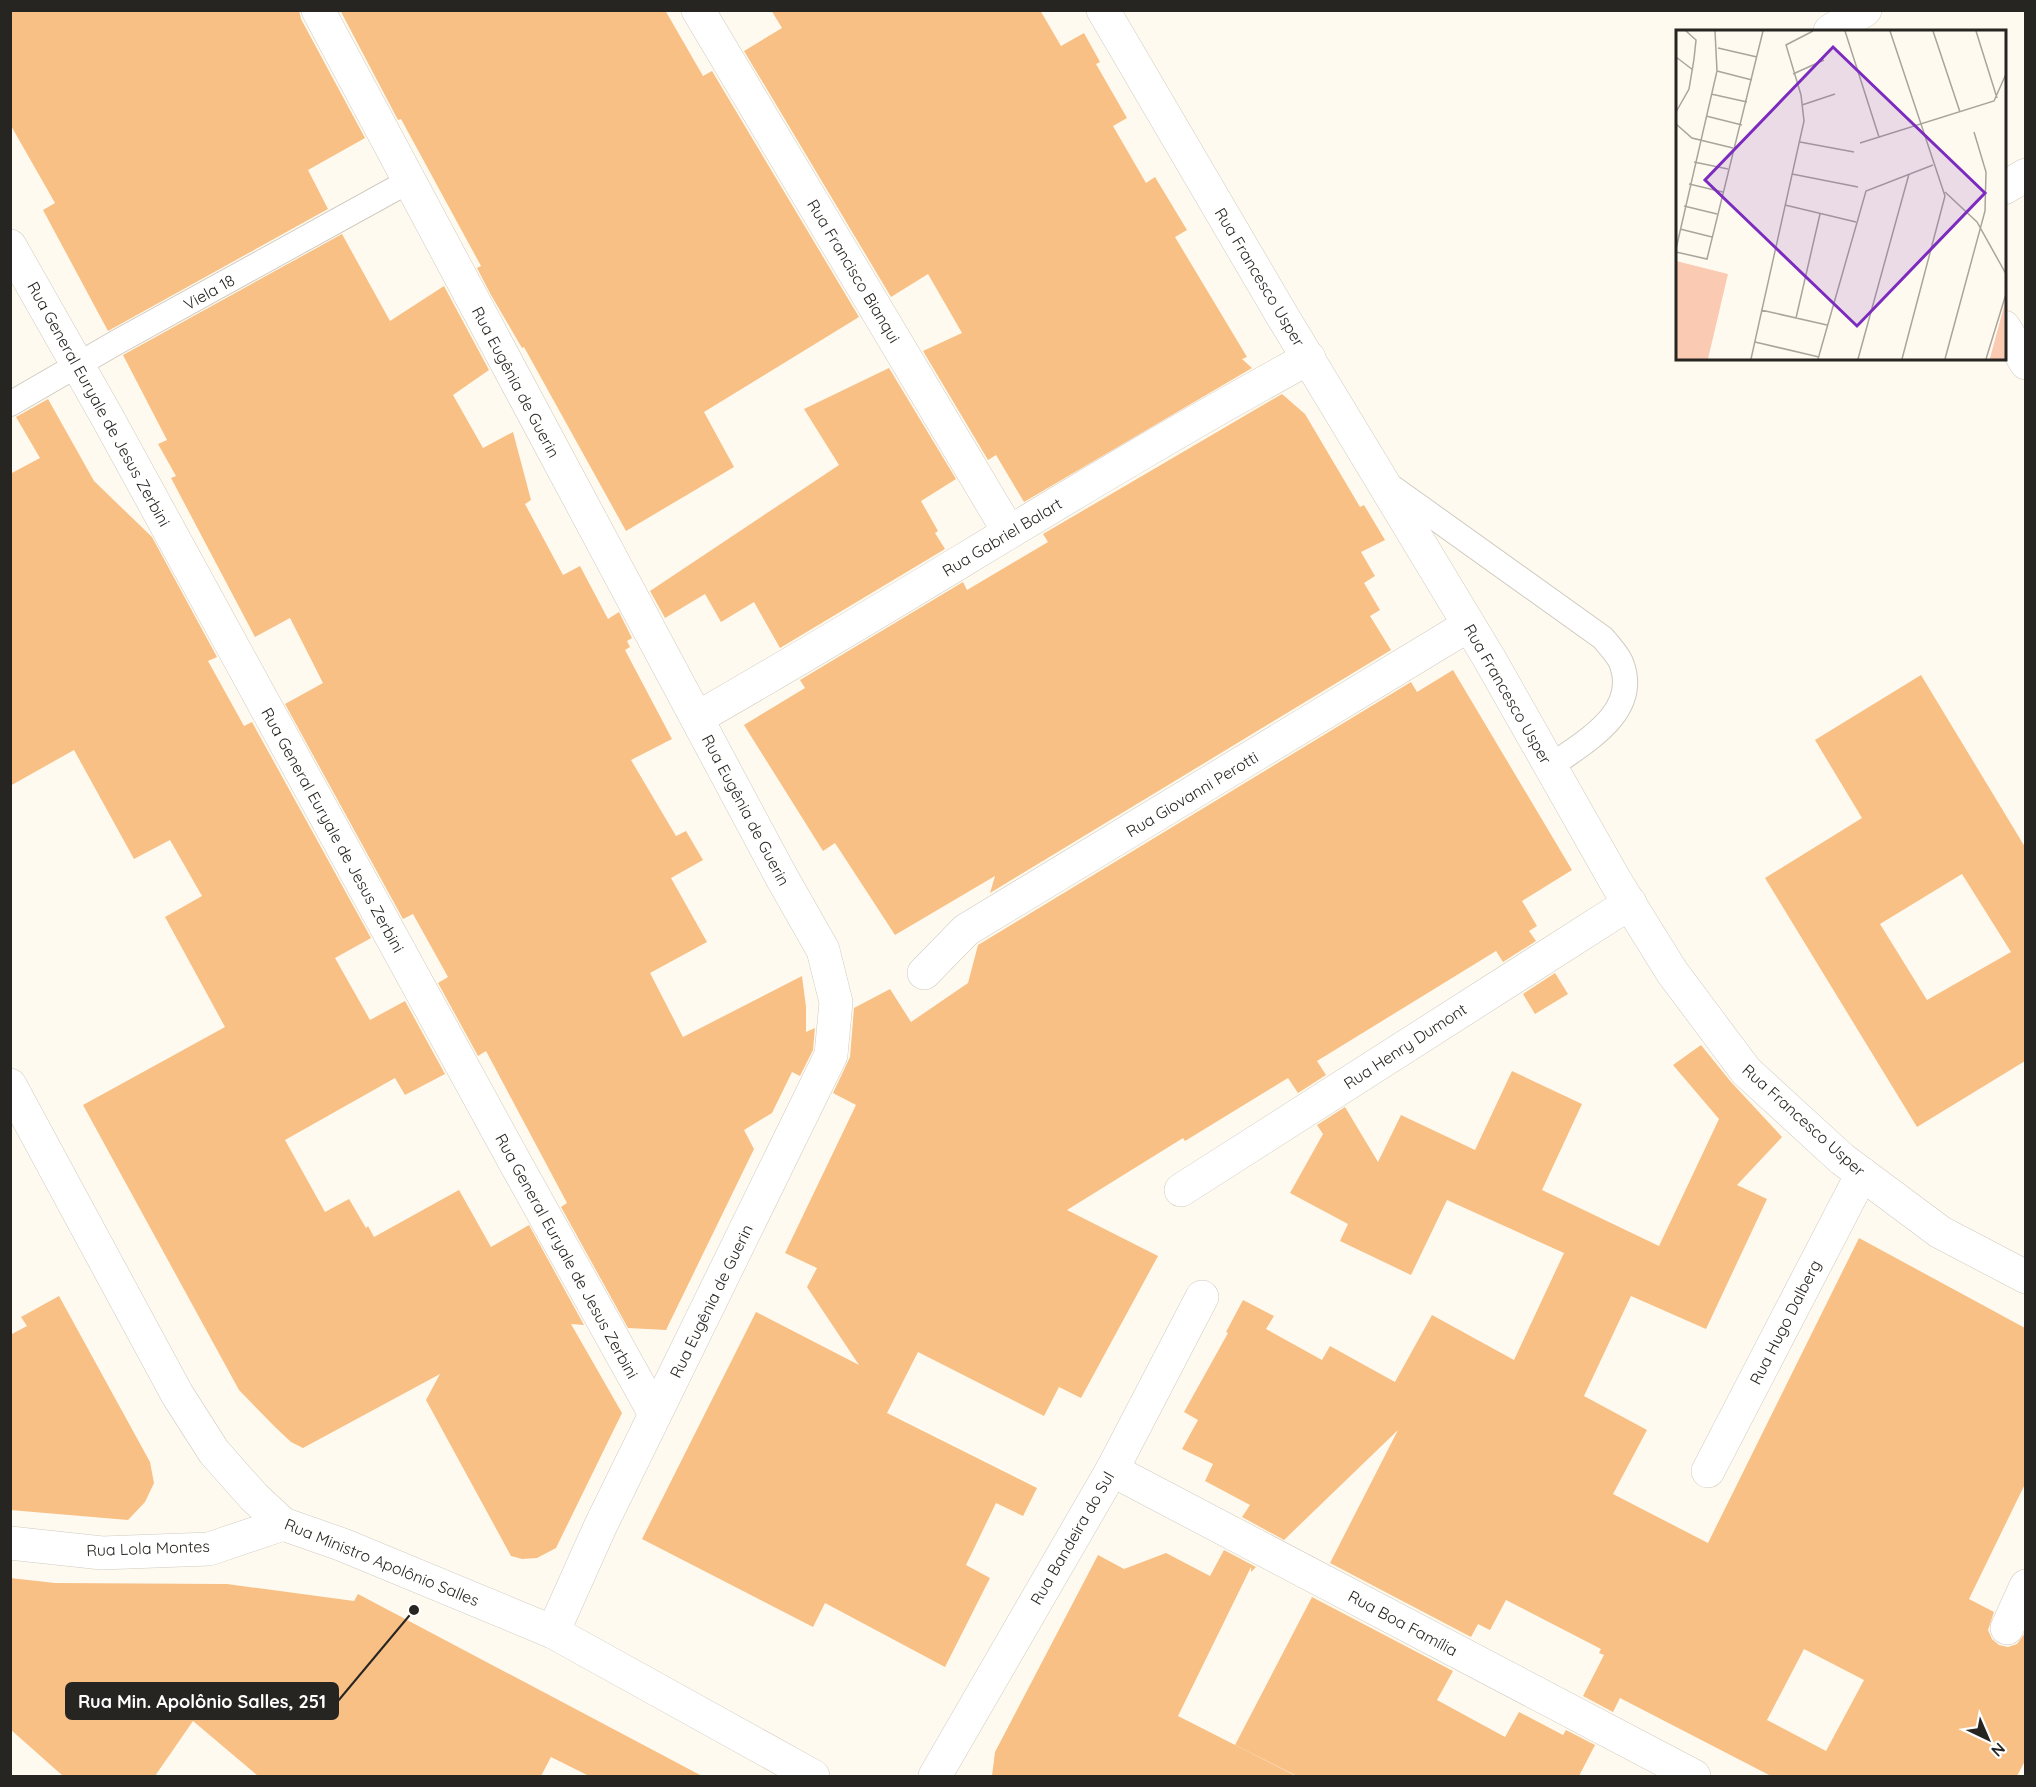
<svg xmlns="http://www.w3.org/2000/svg" width="2036" height="1787" font-family="Quicksand,sans-serif">
<rect width="100%" height="100%" fill="#fffaef"/>
<g fill="#f8c085" fill-rule="evenodd">
<polygon points="10,10 299,10 301,19 365,138 308,170 328,209 108,331 43,210 55,203 10,124"/>
<polygon points="340,10 665,10 703,76 712,71 859,317 704,412 734,467 626,531 524,347 522,348 491,295 477,268 481,266 401,119 398,120"/>
<polygon points="771,10 1040,10 1061,46 1084,33 1100,62 1096,64 1127,118 1113,126 1146,183 1155,177 1187,230 1175,237 1247,357 1242,359 1252,368 1024,502 996,455 988,460 923,351 962,333 928,274 891,297 744,51 782,28"/>
<polygon points="342,234 390,321 444,286 489,370 453,395 483,448 513,432 531,500 525,504 563,575 580,566 608,619 619,612 632,638 627,641 630,647 625,650 672,739 631,760 676,836 686,831 703,860 671,878 707,942 650,973 683,1037 802,976 806,1007 806,1032 815,1028 813,1050 800,1076 792,1072 772,1113 744,1130 754,1149 666,1330 628,1328 561,1207 567,1203 486,1051 478,1056 438,983 448,977 413,914 403,919 285,704 323,683 290,618 255,637 171,478 176,476 158,444 167,440 123,355"/>
<polygon points="889,368 956,479 921,501 938,531 935,533 945,549 780,648 754,602 721,622 705,594 665,618 650,591 839,465 804,409"/>
<polygon points="1282,394 1305,414 1360,507 1364,505 1385,540 1361,552 1375,576 1364,583 1380,610 1370,616 1391,650 990,893 995,876 895,935 835,843 823,851 744,725 805,688 800,680 963,582 967,590 1048,542 1043,534"/>
<polygon points="48,399 94,481 152,537 217,657 208,661 244,726 252,722 371,938 335,958 370,1020 405,1001 445,1074 405,1095 395,1078 285,1140 325,1212 349,1199 366,1228 368,1226 374,1237 459,1190 491,1247 529,1225 584,1325 571,1324 622,1413 556,1548 537,1558 522,1559 511,1556 426,1400 440,1374 303,1448 291,1442 275,1427 239,1390 83,1105 225,1027 165,917 202,896 170,840 134,859 74,750 10,786 10,474 40,458 16,417"/>
<polygon points="1453,670 1572,870 1522,901 1537,926 1529,931 1536,941 1503,962 1496,951 1317,1061 1326,1075 1298,1093 1288,1078 1185,1141 1183,1138 1067,1210 1158,1256 1081,1398 1059,1387 1044,1416 918,1352 887,1413 1037,1488 1023,1516 996,1503 966,1565 990,1578 945,1667 825,1603 813,1627 642,1539 756,1312 859,1365 807,1287 817,1268 785,1253 856,1105 833,1093 850,1057 854,1008 890,989 911,1022 968,983 978,945 1411,682 1417,692"/>
<path d="M1921,675L2025,847V1061L1917,1127L1765,878L1862,818L1815,740ZM1962,874L2011,952L1927,1000L1880,924Z"/>
<polygon points="1555,973 1568,994 1535,1014 1523,994"/>
<path d="M1701,1045L1731,1082L1782,1137L1737,1185L1767,1199L1706,1329L1631,1296L1584,1396L1647,1430L1613,1494L1708,1543L1859,1238L2025,1328V1484L1969,1599L1994,1612L1988,1630L1992,1639L1999,1645L2008,1647L2017,1644L2025,1633V1761L2017,1776H1771L1620,1698L1613,1712L1583,1696L1604,1655L1599,1653L1601,1649L1506,1600L1490,1630L1478,1624L1471,1637L1330,1563L1398,1430L1284,1540L1242,1517L1250,1505L1205,1481L1213,1464L1182,1449L1198,1420L1184,1412L1228,1333L1226,1332L1243,1300L1274,1316L1266,1329L1322,1360L1330,1346L1395,1382L1432,1315L1514,1360L1564,1253L1447,1200L1411,1275L1340,1241L1348,1224L1290,1193L1323,1134L1317,1125L1345,1107L1378,1162L1401,1115L1475,1150L1512,1071L1582,1104L1542,1190L1659,1246L1719,1119L1673,1065ZM1804,1649L1864,1680L1826,1751L1767,1720Z"/>
<polygon points="59,1296 150,1462 154,1483 145,1502 128,1520 10,1510 10,1335 27,1326 21,1317"/>
<polygon points="1224,1550 1256,1567 1251,1572 1251,1567 1178,1716 1296,1776 992,1776 995,1752 1098,1555 1124,1569 1166,1553 1210,1576"/>
<polygon points="10,1578 55,1583 227,1584 354,1601 358,1594 702,1776 589,1776 551,1757 541,1776 258,1776 193,1721 155,1776 63,1776 10,1729"/>
<polygon points="1312,1597 1453,1671 1437,1700 1505,1737 1519,1712 1563,1735 1566,1730 1595,1745 1579,1776 1297,1776 1235,1745"/>
</g>
<g fill="none" stroke-linecap="round" stroke-linejoin="round">
<defs>
<g id="lane">
<polyline points="10,404 119,341 409,181"/>
<path d="M1389,485L1603,638C1609,646 1619,655 1622,665C1639,714 1583,742 1550,767"/>
</g>
<g id="street">
<polyline points="318,10 781,876 823,950 836,1002 831,1055 600,1527 553,1632"/>
<polyline points="698,10 1009,532"/>
<polyline points="1103,10 1280,312 1489,658 1616,882 1672,972 1746,1071 1842,1159 1940,1232 2026,1277"/>
<polyline points="1830,31 1865,10"/>
<polyline points="2004,188 2026,175"/>
<polyline points="10,246 106,415 517,1166 655,1414"/>
<polyline points="2004,327 2026,363"/>
<path d="M697,718C903,601 1101,471 1309,358"/>
<polyline points="924,973 966,930 1469,625"/>
<polyline points="10,1085 177,1394 214,1452 254,1497 283,1524 343,1545 553,1632 813,1776"/>
<polyline points="1181,1190 1630,903"/>
<polyline points="1112,1470 1694,1776"/>
<polyline points="1708,1471 1862,1174"/>
<polyline points="10,1543 102,1553 209,1549 283,1524"/>
<polyline points="2007,1628 2026,1586"/>
<polyline points="935,1776 1112,1470 1202,1297"/>
</g>
</defs>
<use href="#lane" stroke="#d0cbc0" stroke-width="26"/>
<use href="#street" stroke="#d0cbc0" stroke-width="34"/>
<use href="#lane" stroke="#fff" stroke-width="24"/>
<use href="#street" stroke="#fff" stroke-width="33"/>
</g>
<g text-anchor="middle" stroke-width="4.5" stroke-linejoin="round" paint-order="stroke">
<g font-size="16" fill="#272521" stroke="#fff">
<text transform="translate(854 271) rotate(59)" y="6">Rua Francisco Bianqui</text>
<text transform="translate(1260 277) rotate(59)" y="6">Rua Francesco Usper</text>
<text transform="translate(209 292) rotate(-29)" y="6">Viela 18</text>
<text transform="translate(516 382) rotate(62)" y="6">Rua Eugênia de Guerin</text>
<text transform="translate(99 404) rotate(61)" y="6">Rua General Euryale de Jesus Zerbini</text>
<text transform="translate(1002 537) rotate(-31)" y="6">Rua Gabriel Balart</text>
<text transform="translate(1508 694) rotate(60)" y="6">Rua Francesco Usper</text>
<text transform="translate(1192 794) rotate(-31)" y="6">Rua Giovanni Perotti</text>
<text transform="translate(746 810) rotate(62)" y="6">Rua Eugênia de Guerin</text>
<text transform="translate(333 830) rotate(61)" y="6">Rua General Euryale de Jesus Zerbini</text>
<text transform="translate(1405 1046) rotate(-33)" y="6">Rua Henry Dumont</text>
<text transform="translate(1804 1120) rotate(42)" y="6">Rua Francesco Usper</text>
<text transform="translate(567 1256) rotate(61)" y="6">Rua General Euryale de Jesus Zerbini</text>
<text transform="translate(711 1301) rotate(-64)" y="6">Rua Eugênia de Guerin</text>
<text transform="translate(1785 1322) rotate(-63)" y="6">Rua Hugo Dalberg</text>
<text transform="translate(1072 1538) rotate(-60)" y="6">Rua Bandeira do Sul</text>
<text transform="translate(148 1548) rotate(-2)" y="6">Rua Lola Montes</text>
<text transform="translate(382 1562) rotate(22)" y="6">Rua Ministro Apolônio Salles</text>
<text transform="translate(1403 1623) rotate(28)" y="6">Rua Boa Família</text>
</g>
</g>
<g transform="translate(1676 30)">
<rect width="330" height="330" fill="#fffaef"/>
<path d="M0,231L52,244L32,329H0ZM330,269V329H313L314,328Z" fill="#fbcab3"/>
<path fill="none" stroke="#a9a59d" stroke-width="1.5" d="M169,1L203,107M214,1L269,166L226,329M257,1L284,82M300,1L321,68M42,18L81,27M0,27L17,40M41,41L76,50M117,44L148,30M35,64L71,72M126,75L159,64M0,82L13,59L18,29L20,10L10,1M30,86L66,95M0,94L16,108L57,118M124,112L178,122M184,113L318,71L330,44M18,132L52,139M116,144L182,157M13,154L47,162M269,162L301,192L330,244M109,175L180,192M8,176L41,184M4,199L36,207M0,219L41,41L39,1M0,222L31,229L87,1M85,280L151,295M120,288L144,184M79,312L143,327M75,329L128,91L125,65L110,15L137,1M142,329L190,161L257,135M182,329L233,144M269,329L309,181L310,142L298,102M310,329L330,264"/>
<path fill="#7b2cbf" fill-opacity="0.15" stroke="#7b2cbf" stroke-width="3" d="M157,17L309,163L181,296L29,150Z"/>
<rect width="330" height="330" fill="none" stroke="#272521" stroke-width="3"/>
</g>
<path fill="none" stroke="#272521" stroke-width="2" d="M414 1610L338 1701"/>
<circle fill="#272521" stroke="#fff" stroke-width="2" cx="414" cy="1610" r="6"/>
<rect fill="#272521" stroke="#272521" stroke-width="2" x="66" y="1683" width="272" height="36" rx="6"/>
<g font-size="18" text-anchor="middle" font-weight="bold" fill="#fff">
<text x="202" y="1708">Rua Min. Apolônio Salles, 251</text>
</g>
<rect width="2036" height="1787" fill="none" stroke="#272521" stroke-width="24"/>
<g transform="translate(1988 1739) rotate(136)" stroke="#ffffff" stroke-width="4.5" paint-order="stroke">
<path d="M0-4.5L10 22L0 15L-10 22Z" fill="#272521"/>
<text y="-9" font-size="16" font-weight="bold" text-anchor="middle" fill="#272521">N</text>
</g>
</svg>
